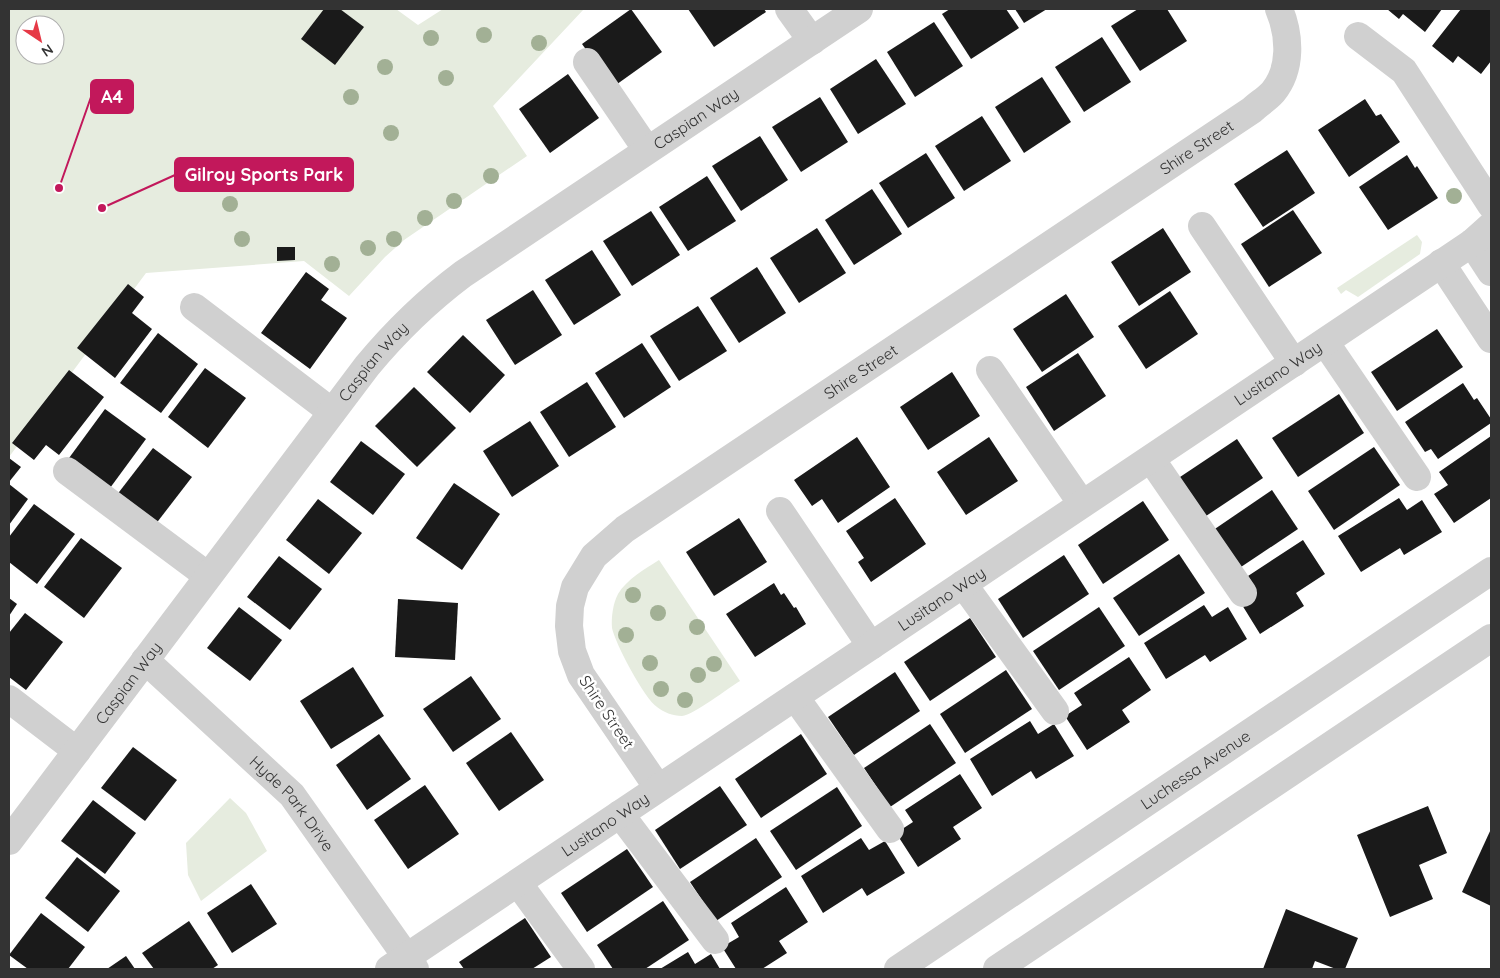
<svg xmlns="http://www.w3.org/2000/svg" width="1500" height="978" font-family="Quicksand,sans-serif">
<rect width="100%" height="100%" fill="#fff"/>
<g fill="#e6ecdf" fill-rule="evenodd">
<path d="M9,9H396L418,25L443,9H584L493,106L527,156L404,240L385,257L349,296L304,261L146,273L9,457ZM25,25H55V55H25Z"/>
<polygon points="1417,235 1422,242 1420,254 1358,297 1346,290 1341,294 1337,288"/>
<path d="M659,560L740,681C728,688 694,715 682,716C673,716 663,712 657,707C644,698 615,643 612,628C611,618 613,603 618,594C627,579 645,569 659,560Z"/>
<polygon points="230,798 246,813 267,851 201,901 188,875 186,843"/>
</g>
<g fill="#1a1a1a">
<polygon points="324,9 340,9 364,27 335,65 301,39"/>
<polygon points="631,9 662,52 613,87 582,44"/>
<polygon points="688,9 764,9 766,12 714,47"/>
<polygon points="950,9 1006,9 1019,28 971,59 942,14"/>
<polygon points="1015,9 1047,9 1024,23"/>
<polygon points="1138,9 1167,9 1187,41 1140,71 1111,26"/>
<polygon points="1387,9 1442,9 1425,32 1403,14 1399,19"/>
<polygon points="1461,9 1491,9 1491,61 1481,74 1458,56 1453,63 1432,46"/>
<polygon points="934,22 963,66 915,97 887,52"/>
<polygon points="1102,37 1131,82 1084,112 1055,67"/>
<polygon points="876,59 906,104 858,134 830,89"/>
<polygon points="568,74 599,118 550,153 519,109"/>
<polygon points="1042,77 1071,122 1024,153 995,107"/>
<polygon points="820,97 848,142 801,172 772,127"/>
<polygon points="1365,99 1376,116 1381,114 1400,142 1349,177 1318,130"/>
<polygon points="982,116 1011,161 964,191 935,146"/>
<polygon points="760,136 788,180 741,211 712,166"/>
<polygon points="1287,150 1315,193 1263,227 1234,184"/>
<polygon points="926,153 955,198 908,228 879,183"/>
<polygon points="1407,155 1415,168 1417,166 1438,198 1388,230 1359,187"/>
<polygon points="707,176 736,221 688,251 659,207"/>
<polygon points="872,189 902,234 854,265 825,220"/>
<polygon points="1293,210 1322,253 1269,287 1241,244"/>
<polygon points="651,211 680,255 632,286 603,241"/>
<polygon points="817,228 846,273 799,303 770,258"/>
<polygon points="1163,228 1191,272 1139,306 1111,262"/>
<polygon points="277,247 295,247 295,260 277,261"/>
<polygon points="592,250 621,295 574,325 545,280"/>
<polygon points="757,267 786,313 739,343 710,298"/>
<polygon points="306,272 329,289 321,300 347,318 310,369 261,333"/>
<polygon points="128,284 144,297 132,313 152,329 115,378 77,348"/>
<polygon points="533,290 562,335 515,365 486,320"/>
<polygon points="1170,291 1198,334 1146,369 1118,326"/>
<polygon points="1066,294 1094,337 1042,372 1013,329"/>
<polygon points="698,306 727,351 679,381 650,336"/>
<polygon points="1437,329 1463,367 1397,411 1371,372"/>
<polygon points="158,333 198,364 161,413 120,383"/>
<polygon points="463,335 505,375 470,413 427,372"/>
<polygon points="642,343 671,387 624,418 595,373"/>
<polygon points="1078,353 1106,396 1054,431 1026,387"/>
<polygon points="205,368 246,398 208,448 168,417"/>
<polygon points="69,370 104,397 59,455 46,445 34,460 12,443"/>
<polygon points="952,372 980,416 928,450 900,407"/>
<polygon points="587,382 616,427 569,457 540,412"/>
<polygon points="1463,383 1474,400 1477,398 1491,419 1491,423 1438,459 1431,449 1425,452 1405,422"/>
<polygon points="414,387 456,428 417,467 375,426"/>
<polygon points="1339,394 1364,433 1298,477 1272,438"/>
<polygon points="105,409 146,439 110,488 69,458"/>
<polygon points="530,421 559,466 512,497 483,451"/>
<polygon points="1491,436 1491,498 1454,523 1434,494 1448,485 1439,472"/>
<polygon points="857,437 890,487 838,523 822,499 812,506 794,480"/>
<polygon points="989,437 1018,481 966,515 937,472"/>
<polygon points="1237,439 1263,478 1197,522 1171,483"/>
<polygon points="361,441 405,474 373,515 330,482"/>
<polygon points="1374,447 1400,485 1334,530 1308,491"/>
<polygon points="153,448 192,477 155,525 116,496"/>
<polygon points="9,458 21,467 9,482"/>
<polygon points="454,483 500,514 462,570 416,538"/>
<polygon points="9,484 28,499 9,525"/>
<polygon points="1272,490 1298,529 1232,573 1206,535"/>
<polygon points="895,498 926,544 871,582 858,562 864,558 846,531"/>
<polygon points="1399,498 1407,510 1422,500 1442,532 1404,555 1400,548 1361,572 1338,536"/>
<polygon points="318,499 362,533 329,574 286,540"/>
<polygon points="1143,501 1169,540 1103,584 1078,545"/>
<polygon points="34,504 75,534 37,584 9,562 9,537"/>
<polygon points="739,518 767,562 714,596 686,552"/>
<polygon points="81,538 122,568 84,618 44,587"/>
<polygon points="1303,540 1325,574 1296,593 1304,606 1260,634 1239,600 1256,589 1248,576"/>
<polygon points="1179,554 1205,593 1139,636 1113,598"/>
<polygon points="1064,555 1089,594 1023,638 998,599"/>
<polygon points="279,556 322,589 290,630 247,597"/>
<polygon points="774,583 781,595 784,593 794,608 796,607 806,624 755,657 726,614"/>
<polygon points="9,598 17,604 9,616"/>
<polygon points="398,599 458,603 455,660 395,657"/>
<polygon points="1204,605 1212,617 1228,607 1247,639 1210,662 1205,655 1166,679 1144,643"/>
<polygon points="239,607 282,640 250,681 207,648"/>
<polygon points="1099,607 1125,646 1059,690 1033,651"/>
<polygon points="25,613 63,642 26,690 9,677 9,633"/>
<polygon points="970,618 996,657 930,701 904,662"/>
<polygon points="1129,657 1151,690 1122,710 1130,722 1087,750 1065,716 1082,705 1074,693"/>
<polygon points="353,667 384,716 331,749 300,701"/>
<polygon points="1006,670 1032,709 965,753 940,714"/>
<polygon points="895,672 920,711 854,755 828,717"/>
<polygon points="471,676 501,719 453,752 423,709"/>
<polygon points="1030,721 1038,734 1054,724 1074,756 1036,779 1031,771 992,796 970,759"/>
<polygon points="930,724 956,763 890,807 864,768"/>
<polygon points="511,732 544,780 499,811 466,763"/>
<polygon points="379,734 411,779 367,810 336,765"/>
<polygon points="801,734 827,774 761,818 735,779"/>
<polygon points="133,747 177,780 145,821 101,788"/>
<polygon points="960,774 982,808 953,827 961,839 918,867 896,833 913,822 905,810"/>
<polygon points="425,785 459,834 408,869 374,820"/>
<polygon points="720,786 747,825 680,869 655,830"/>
<polygon points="837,787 862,826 796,870 770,831"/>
<polygon points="93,800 136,833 105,874 61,841"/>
<polygon points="1428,806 1447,853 1419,865 1433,899 1390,917 1357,835"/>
<polygon points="1491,829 1491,906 1462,892"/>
<polygon points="756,838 782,877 716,921 690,882"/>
<polygon points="861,838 869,850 885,841 905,873 867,896 862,888 823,913 801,876"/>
<polygon points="627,849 653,887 587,932 561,893"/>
<polygon points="77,857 120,891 88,932 45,898"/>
<polygon points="251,884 277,924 232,953 207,913"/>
<polygon points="786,887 808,922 779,941 787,953 762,969 736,969 722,947 739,937 731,923"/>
<polygon points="663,901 689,940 645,969 613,969 597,945"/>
<polygon points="1286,909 1358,938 1345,969 1336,969 1315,961 1312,969 1263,969"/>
<polygon points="41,913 85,947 68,969 28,969 9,955"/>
<polygon points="525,918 551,957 532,969 464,969 459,962"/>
<polygon points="189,921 218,965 212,969 154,969 142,953"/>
<polygon points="688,952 695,964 711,954 720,969 660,969"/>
<polygon points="126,956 135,969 107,969"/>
</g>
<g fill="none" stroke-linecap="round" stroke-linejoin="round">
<g stroke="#d0d0d0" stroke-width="28">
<polyline points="789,9 812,41"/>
<polyline points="1358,36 1404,71 1491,205"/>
<polyline points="587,62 647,150"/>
<polyline points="1202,226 1294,363"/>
<polyline points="1472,243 1491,272"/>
<polyline points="1441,263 1491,339"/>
<polyline points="194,307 332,412"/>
<polyline points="1325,342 1417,477"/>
<polyline points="990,370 1082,504"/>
<polyline points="1151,459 1243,593"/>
<polyline points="67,471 208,576"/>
<polyline points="780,511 871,646"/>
<polyline points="963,584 1055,711"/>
<path id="s1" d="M145,660L292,795L415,969"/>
<polyline points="795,697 890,829"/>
<polyline points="9,699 77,751"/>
<path id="s2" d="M658,788L581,675L572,651L569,626L570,606L575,587L594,556L625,529L1252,110C1258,104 1267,99 1273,92C1292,69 1290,35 1279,9"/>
<polyline points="620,814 715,940"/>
<path id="s3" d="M9,841L367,366C396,331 427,301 463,274L859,9"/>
<polyline points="518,883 581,969"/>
<path id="s4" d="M389,969L1472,243L1491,226"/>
<path id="s5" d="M898,969L1491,571"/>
<polyline points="997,969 1491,638"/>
</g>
</g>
<g fill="#a2b095">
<circle cx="484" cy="35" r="8"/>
<circle cx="431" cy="38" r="8"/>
<circle cx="539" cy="43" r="8"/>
<circle cx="385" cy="67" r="8"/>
<circle cx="446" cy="78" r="8"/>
<circle cx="351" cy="97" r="8"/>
<circle cx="391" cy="133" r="8"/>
<circle cx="491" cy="176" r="8"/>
<circle cx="1454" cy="196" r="8"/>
<circle cx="454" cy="201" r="8"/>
<circle cx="230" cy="204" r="8"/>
<circle cx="425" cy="218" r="8"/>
<circle cx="242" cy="239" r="8"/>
<circle cx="394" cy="239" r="8"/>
<circle cx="368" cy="248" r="8"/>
<circle cx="332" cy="264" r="8"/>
<circle cx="633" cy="595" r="8"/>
<circle cx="658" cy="613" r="8"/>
<circle cx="697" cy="627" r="8"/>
<circle cx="626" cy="635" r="8"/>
<circle cx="650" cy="663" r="8"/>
<circle cx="714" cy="664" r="8"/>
<circle cx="698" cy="675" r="8"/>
<circle cx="661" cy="689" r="8"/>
<circle cx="685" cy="700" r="8"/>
</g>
<g text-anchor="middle" stroke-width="5" stroke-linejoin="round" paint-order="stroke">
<g font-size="16" fill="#333" stroke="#fff">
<text dy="6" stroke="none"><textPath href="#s3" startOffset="1008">Caspian Way</textPath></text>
<text dy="6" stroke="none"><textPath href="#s2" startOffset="992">Shire Street</textPath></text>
<text dy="6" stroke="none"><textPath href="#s3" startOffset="602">Caspian Way</textPath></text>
<text dy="6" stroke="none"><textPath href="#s2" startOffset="588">Shire Street</textPath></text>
<text dy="6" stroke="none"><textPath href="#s4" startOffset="1070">Lusitano Way</textPath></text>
<text dy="6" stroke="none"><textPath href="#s4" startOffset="665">Lusitano Way</textPath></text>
<text dy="6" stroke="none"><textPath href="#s3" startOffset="198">Caspian Way</textPath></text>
<text transform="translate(607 712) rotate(56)" y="6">Shire Street</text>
<text dy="6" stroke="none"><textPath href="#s5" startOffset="358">Luchessa Avenue</textPath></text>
<text dy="6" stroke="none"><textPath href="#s1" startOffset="206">Hyde Park Drive</textPath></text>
<text dy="6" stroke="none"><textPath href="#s4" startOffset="260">Lusitano Way</textPath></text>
</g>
</g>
<path fill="none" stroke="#c2185b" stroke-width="2" d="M59 188L91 97M102 208L175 175"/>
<g fill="#c2185b" stroke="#fff" stroke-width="2">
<circle cx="59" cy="188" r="5"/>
<circle cx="102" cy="208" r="5"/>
</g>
<g fill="#c2185b" stroke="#c2185b" stroke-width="2">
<rect x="91" y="80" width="42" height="33" rx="5"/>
<rect x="175" y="158" width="178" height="33" rx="5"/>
</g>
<g font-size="18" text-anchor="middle" font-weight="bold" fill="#fff">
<text x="112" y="103">A4</text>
<text x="264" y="181">Gilroy Sports Park</text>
</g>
<rect width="1500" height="978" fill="none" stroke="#333333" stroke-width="20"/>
<g transform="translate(40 40) rotate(145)"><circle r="24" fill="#ffffff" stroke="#adadad"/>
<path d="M0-4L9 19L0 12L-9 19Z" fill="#e63946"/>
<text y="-8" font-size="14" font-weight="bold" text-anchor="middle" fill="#333333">N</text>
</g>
</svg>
